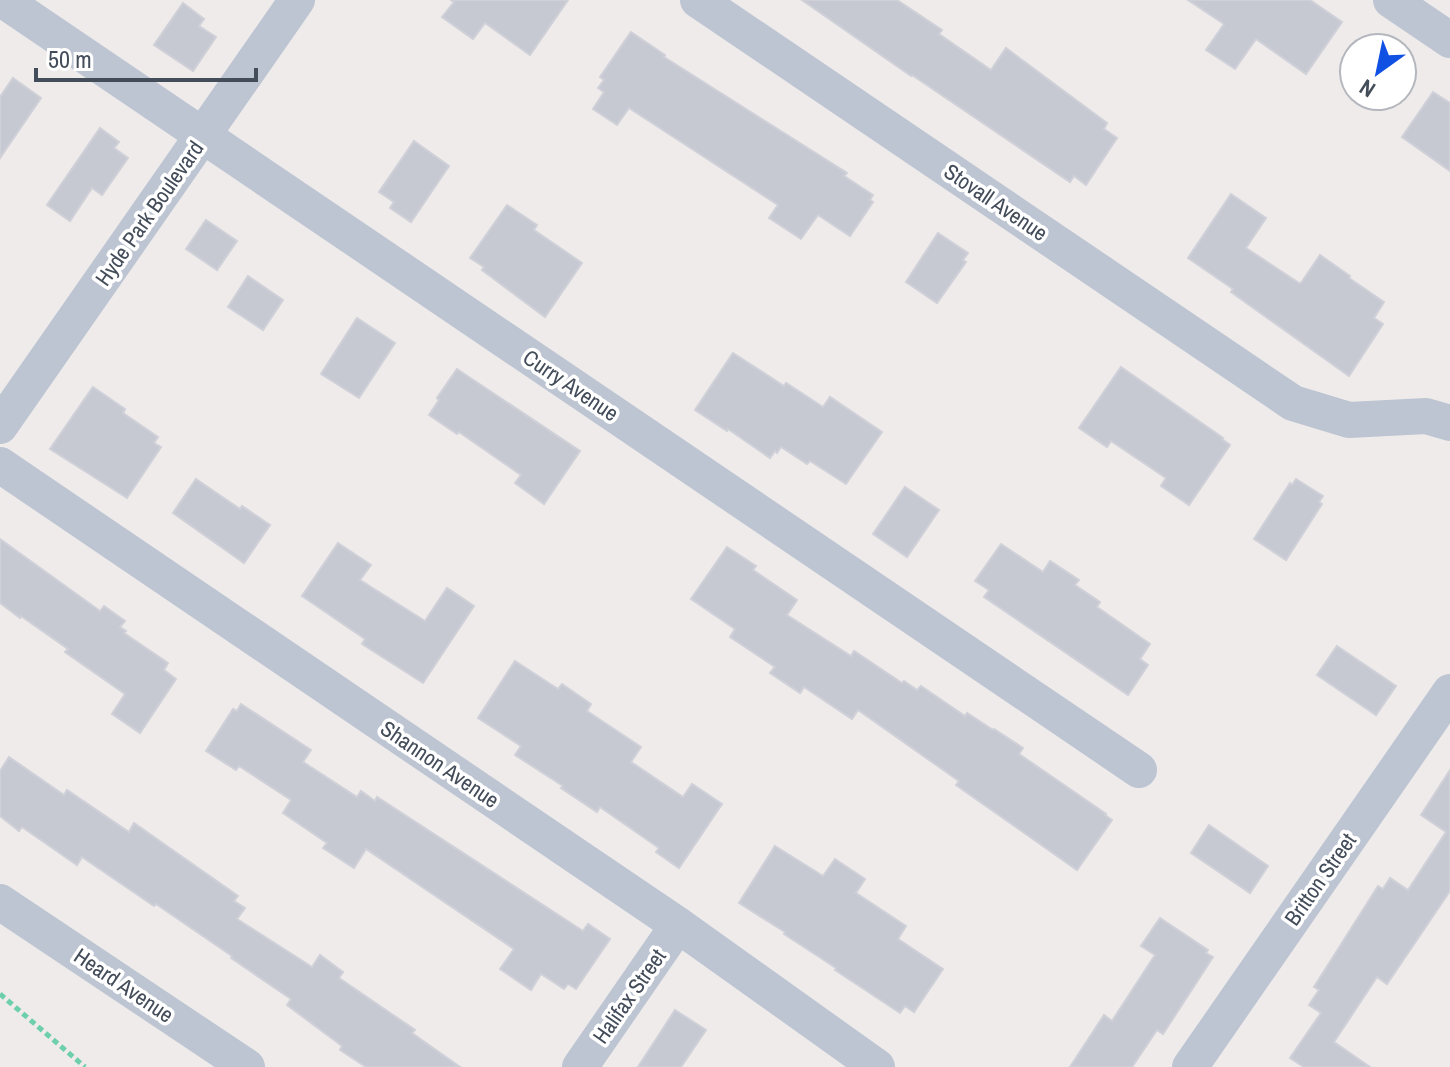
<svg xmlns="http://www.w3.org/2000/svg" width="1450" height="1067" font-family="'Archivo Narrow',sans-serif">
<rect width="100%" height="100%" fill="#efebeb"/>
<g fill="#c7c9d2" stroke="#cfd0d8" stroke-width="2">
<polygon points="451,0 568,0 530,55 485,23 473,39 442,17 454,2"/>
<polygon points="802,0 897,0 942,30 939,34 991,70 1006,48 1107,123 1104,129 1117,138 1086,185 1074,176 1070,182 912,75 911,76"/>
<polygon points="1188,0 1310,0 1342,22 1306,74 1256,39 1235,69 1206,50 1224,24"/>
<polygon points="183,3 204,19 199,26 216,37 193,71 154,45"/>
<polygon points="631,32 665,55 664,57 847,173 844,176 873,195 870,200 873,202 850,236 818,215 801,239 769,218 778,205 629,108 617,125 593,109 604,92 598,88 604,80 600,77"/>
<polygon points="13,78 41,98 0,158 0,97"/>
<polygon points="1433,92 1450,103 1450,171 1402,137"/>
<polygon points="100,128 119,142 114,148 128,158 102,195 92,188 70,221 47,205"/>
<polygon points="414,141 449,166 411,222 390,208 394,202 379,192"/>
<polygon points="1231,194 1266,218 1246,248 1299,283 1301,283 1320,255 1350,276 1349,278 1384,302 1374,318 1383,324 1349,376 1231,292 1233,289 1188,258"/>
<polygon points="507,205 537,225 534,230 582,263 545,317 482,270 484,267 470,258"/>
<polygon points="206,220 237,241 217,270 186,249"/>
<polygon points="938,233 968,253 963,260 966,262 937,303 906,282"/>
<polygon points="248,276 283,300 263,330 228,307"/>
<polygon points="357,318 395,343 359,398 321,374"/>
<polygon points="733,353 784,386 786,383 823,407 830,397 882,432 846,484 810,461 807,464 781,447 777,453 775,451 770,458 728,429 727,431 695,410"/>
<polygon points="1121,367 1223,438 1222,439 1230,445 1189,505 1161,486 1166,478 1111,441 1107,447 1079,428"/>
<polygon points="457,369 580,451 544,504 515,483 521,475 459,432 457,434 429,415 439,400 437,398"/>
<polygon points="93,387 125,409 123,413 158,437 154,443 161,447 127,498 50,449"/>
<polygon points="196,479 240,509 242,506 270,525 244,563 173,513"/>
<polygon points="1296,479 1323,496 1319,502 1322,504 1286,560 1254,539 1290,483 1292,485"/>
<polygon points="905,487 939,510 907,557 873,534"/>
<polygon points="0,539 100,611 104,606 125,621 120,627 126,631 124,633 168,663 164,670 176,679 140,733 112,714 125,694 65,652 68,649 21,616 20,618 0,603"/>
<polygon points="338,543 371,565 360,580 425,621 447,588 474,606 423,683 362,644 365,639 302,596"/>
<polygon points="1001,544 1043,572 1050,561 1079,580 1075,585 1100,602 1097,607 1150,644 1140,659 1148,665 1128,695 984,597 989,590 975,581"/>
<polygon points="727,547 756,566 753,570 797,600 787,615 851,656 854,651 902,683 904,681 917,690 921,686 965,716 967,713 993,730 994,729 1023,748 1019,754 1106,814 1105,815 1112,820 1077,870 956,785 959,781 858,710 852,719 804,687 800,693 770,673 775,667 730,637 735,629 691,599"/>
<polygon points="1337,646 1396,686 1376,715 1317,675"/>
<polygon points="515,661 558,689 562,684 591,704 587,711 641,747 631,762 683,797 692,784 722,804 679,868 656,852 659,848 600,807 597,812 561,788 563,786 515,755 521,746 478,718"/>
<polygon points="241,704 311,750 303,762 357,797 361,791 375,801 377,797 583,931 588,924 610,939 576,989 568,984 564,989 541,974 531,990 500,969 514,949 366,849 354,868 323,848 327,843 283,813 291,800 239,766 236,770 206,751 233,709 237,711"/>
<polygon points="9,757 64,795 67,790 129,832 134,823 238,896 234,901 245,908 237,919 312,967 320,955 343,972 339,978 415,1030 412,1033 460,1067 366,1067 340,1050 342,1046 287,1005 291,999 231,958 232,956 156,904 154,906 82,857 77,865 22,827 19,831 0,816 0,771"/>
<polygon points="1450,770 1450,891 1387,984 1377,977 1334,1042 1370,1067 1304,1067 1290,1058 1321,1013 1309,1005 1319,990 1314,987 1378,886 1383,889 1390,878 1408,890 1446,832 1421,815"/>
<polygon points="1209,825 1268,866 1250,893 1191,853"/>
<polygon points="775,846 823,876 835,859 865,879 856,893 906,926 898,939 943,969 914,1012 905,1006 900,1013 835,970 836,968 784,934 785,932 739,903"/>
<polygon points="1160,918 1208,950 1206,953 1213,957 1163,1034 1157,1030 1132,1067 1070,1067 1104,1015 1112,1021 1155,955 1141,946"/>
<polygon points="675,1010 706,1030 681,1067 638,1067"/>
</g>
<g fill="none" stroke-linecap="round" stroke-linejoin="round">
<polyline stroke="#6dcfac" stroke-width="5" stroke-dasharray="6 4" stroke-linecap="butt" points="0,994 85,1067"/>
<g stroke="#bdc5d2" stroke-width="36">
<polyline points="3,0 1139,770"/>
<polyline points="698,0 1293,403 1349,420 1426,416 1450,423"/>
<polyline points="1391,0 1450,40"/>
<polyline points="0,426 297,0"/>
<polyline points="0,465 678,925 877,1067"/>
<polyline points="0,902 247,1067"/>
<polyline points="580,1067 678,925"/>
<polyline points="1190,1067 1450,692"/>
</g>
</g>
<g text-anchor="middle" stroke-width="7" stroke-linejoin="round" paint-order="stroke">
<g font-size="22" fill="#434c59" stroke="#fff">
<text transform="translate(996 202) rotate(34)" y="8">Stovall Avenue</text>
<text transform="translate(149 213) rotate(-55)" y="8">Hyde Park Boulevard</text>
<text transform="translate(571 385) rotate(34)" y="8">Curry Avenue</text>
<text transform="translate(440 764) rotate(34)" y="8">Shannon Avenue</text>
<text transform="translate(1320 879) rotate(-55)" y="8">Britton Street</text>
<text transform="translate(124 985) rotate(34)" y="8">Heard Avenue</text>
<text transform="translate(629 996) rotate(-55)" y="8">Halifax Street</text>
</g>
</g>
<g transform="translate(1378 72) rotate(213)"><circle r="38" fill="#ffffff" stroke="#b4b7bd" stroke-width="2"/>
<path d="M0-6L14 30L0 20L-14 30Z" fill="#1050e3"/>
<text y="-12" font-size="22" font-weight="bold" text-anchor="middle" fill="#434c59">N</text>
</g>
<path d="M36 68v12h220v-12" fill="none" stroke="#434c59" stroke-width="4"/>
<text x="48" y="68" font-size="24" fill="#434c59" stroke="#ffffff" stroke-width="6" paint-order="stroke">50 m</text>
</svg>
